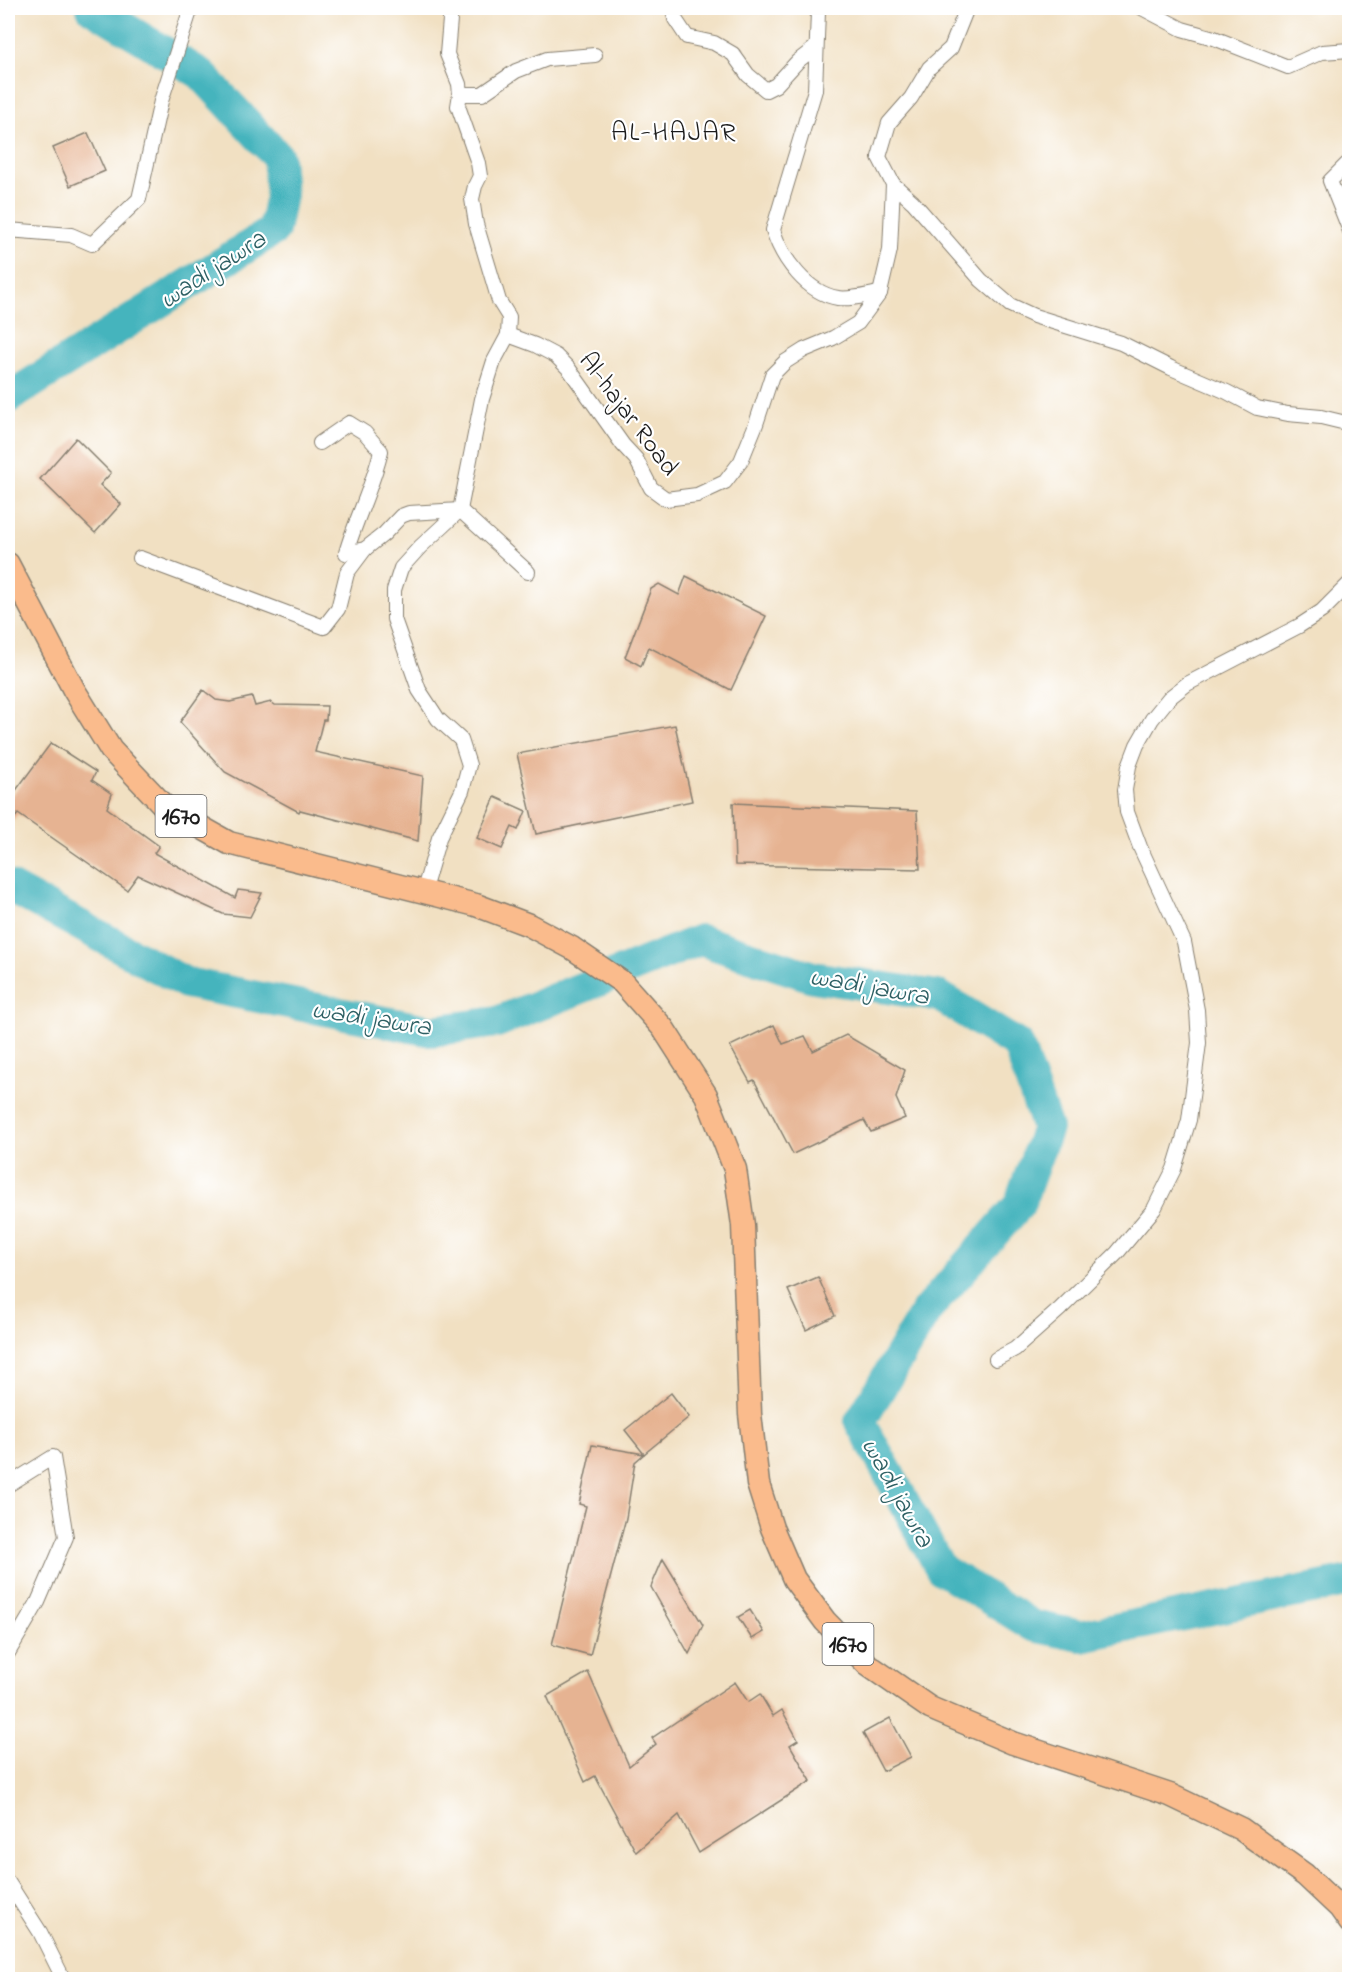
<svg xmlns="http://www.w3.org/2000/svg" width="1357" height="1987" font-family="'Indie Flower',sans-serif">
<rect width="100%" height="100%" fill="#fff"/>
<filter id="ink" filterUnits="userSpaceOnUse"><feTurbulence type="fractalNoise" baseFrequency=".0167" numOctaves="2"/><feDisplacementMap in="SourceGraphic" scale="12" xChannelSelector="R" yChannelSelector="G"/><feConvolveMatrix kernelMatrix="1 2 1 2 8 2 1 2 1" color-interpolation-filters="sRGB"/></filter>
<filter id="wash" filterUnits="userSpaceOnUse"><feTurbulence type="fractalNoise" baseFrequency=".008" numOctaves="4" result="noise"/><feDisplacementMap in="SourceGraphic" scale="24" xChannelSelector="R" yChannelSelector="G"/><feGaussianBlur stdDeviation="1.35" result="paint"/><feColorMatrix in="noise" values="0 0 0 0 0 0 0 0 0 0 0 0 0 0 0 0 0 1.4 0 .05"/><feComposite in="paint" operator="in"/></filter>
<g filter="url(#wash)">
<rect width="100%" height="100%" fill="#f1e0c2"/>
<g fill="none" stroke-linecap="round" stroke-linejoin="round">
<g stroke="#45b4bd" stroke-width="32">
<polyline points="8,398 274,230 281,195 278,157 201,74 92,8"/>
<polyline points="8,886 186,983 432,1031 497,1022 700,940 813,977 939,996 1018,1045 1047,1128 1019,1205 927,1310 860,1422 941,1569 1033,1626 1081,1636 1350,1581"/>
</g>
</g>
<g id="blocks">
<g fill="#e6b392">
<polygon points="88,133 105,171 70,186 53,148"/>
<polygon points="76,438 111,473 100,485 121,504 95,533 40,479"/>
<polygon points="686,576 766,616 731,690 649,647 641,666 625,657 651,589 659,584 679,595"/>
<polygon points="203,690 216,700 230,702 252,697 255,706 271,702 275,705 327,706 326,720 323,720 315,752 423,776 418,841 300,810 299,812 225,772 180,722"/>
<polygon points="675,725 692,801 536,834 517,754"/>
<polygon points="51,743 96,772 92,780 112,794 107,808 159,846 154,853 235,898 238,890 262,893 250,917 223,914 138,875 127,890 18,814 8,826 8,801"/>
<polygon points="495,797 526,811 518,830 512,827 502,849 477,838"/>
<polygon points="733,803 917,811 920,869 735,865"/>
<polygon points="774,1025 783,1044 805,1036 813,1051 846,1035 905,1070 896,1098 905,1118 871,1132 864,1120 793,1154 754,1080 750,1082 730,1046"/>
<polygon points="818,1277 835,1316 806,1330 788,1290"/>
<polygon points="671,1393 689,1417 644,1454 625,1430"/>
<polygon points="592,1445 644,1454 635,1462 626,1518 590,1655 552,1645 586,1506 579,1504"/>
<polygon points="663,1559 703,1625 689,1654 651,1587"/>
<polygon points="750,1610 764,1632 752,1639 738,1617"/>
<polygon points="588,1672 629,1766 656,1744 652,1738 735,1682 748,1702 760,1694 773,1716 782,1710 798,1740 790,1745 811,1781 699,1853 679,1815 636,1852 595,1776 585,1782 547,1696"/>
<polygon points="890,1718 911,1757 883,1771 863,1733"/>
</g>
</g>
</g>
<g filter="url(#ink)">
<use href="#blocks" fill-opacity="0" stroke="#867e6f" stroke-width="1.5"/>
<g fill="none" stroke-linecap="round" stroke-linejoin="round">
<defs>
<g id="minor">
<polyline points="451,8 447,54 459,84 460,94 458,106 478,163 480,176 475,186 472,199 476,224 499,301 509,317 508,335"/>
<polyline points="673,8 675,19 687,37 714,43 733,54 748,75 766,90 776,85 798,61 816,47"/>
<path d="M815,8L818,12L815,90L773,230C782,259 807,293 838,298C851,300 867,295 880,293"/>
<polyline points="1142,8 1182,29 1214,38 1288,67 1322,52 1350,50"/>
<polyline points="460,94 482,94 516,71 547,59 595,55"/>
<polyline points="1350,164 1347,164 1330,181 1350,231"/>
<polyline points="893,184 913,202 981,280 1010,305 1034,316 1121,343 1171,368 1227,392 1257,408 1288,414 1321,417 1350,424"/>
<polyline points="8,230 71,235 92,244 139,199 161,101 191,8"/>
<path d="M320,443L349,423L365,433L381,451C373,486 356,518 346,553L365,549L384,534L401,516L409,513L460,510L528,572"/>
<polyline points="140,558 324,627 338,609 347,573 365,549"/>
<polyline points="423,893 439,838 462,791 469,765 461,740 438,719 419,690 394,619 394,590 401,568 420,547 460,510 482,399 494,361 508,335 535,345 556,356 569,369 623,445 636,459 651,488 666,499 697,495 725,482 741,461 756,424 772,375 785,362 804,350 833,338 858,323 880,293 890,250 893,184 879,157 889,123 911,98 929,68 951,48 967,8"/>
<polyline points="996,1359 1015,1349 1060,1309 1117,1253 1154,1209 1174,1169 1189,1120 1199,1043 1197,1010 1184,942 1140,847 1127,812 1125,790 1129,766 1137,745 1152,719 1169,698 1187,684 1299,626 1322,611 1350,583"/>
<polyline points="8,1485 53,1457 66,1537 38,1602 8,1653"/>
<polyline points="8,1882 40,1932 64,1980"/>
</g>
<polyline id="primary" points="8,564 74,690 111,750 165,807 229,843 476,905 529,925 572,948 622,982 663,1028 706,1095 735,1169 743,1225 750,1414 758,1484 772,1528 794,1579 825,1621 868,1665 930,1708 1013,1743 1170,1795 1241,1829 1305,1875 1340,1908 1350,1922"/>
</defs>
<use href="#minor" stroke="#867e6f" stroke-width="16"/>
<use href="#primary" stroke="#867e6f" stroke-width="25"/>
<use href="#minor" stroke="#fff" stroke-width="14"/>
<use href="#primary" stroke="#fabb8c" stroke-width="22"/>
</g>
</g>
<g text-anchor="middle" stroke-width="4.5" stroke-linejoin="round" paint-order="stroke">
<g fill="#fff" stroke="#606060" stroke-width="1.5">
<rect x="155.5" y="795" width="51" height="42" rx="4.5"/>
<rect x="822.5" y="1623" width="51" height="42" rx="4.5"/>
</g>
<g font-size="24" font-weight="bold" fill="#1c1c1c">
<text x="181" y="824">1670</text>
<text x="848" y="1652">1670</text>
</g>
<g font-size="26" fill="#1c1c1c" stroke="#fff">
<text transform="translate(630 413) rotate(53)" y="9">Al-hajar Road</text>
</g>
<g font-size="27" letter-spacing="1.5" fill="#1c1c1c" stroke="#fff">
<text x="674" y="140">AL-HAJAR</text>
</g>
<g font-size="27" font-style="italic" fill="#2e6064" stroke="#fff">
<text transform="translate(212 268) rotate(-33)" y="9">wadi jawra</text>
<text transform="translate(870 985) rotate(10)" y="9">wadi jawra</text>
<text transform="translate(372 1017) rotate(9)" y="9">wadi jawra</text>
<text transform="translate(899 1492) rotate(61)" y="9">wadi jawra</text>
</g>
</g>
<rect width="1357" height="1987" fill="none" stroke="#fff" stroke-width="30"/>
</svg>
